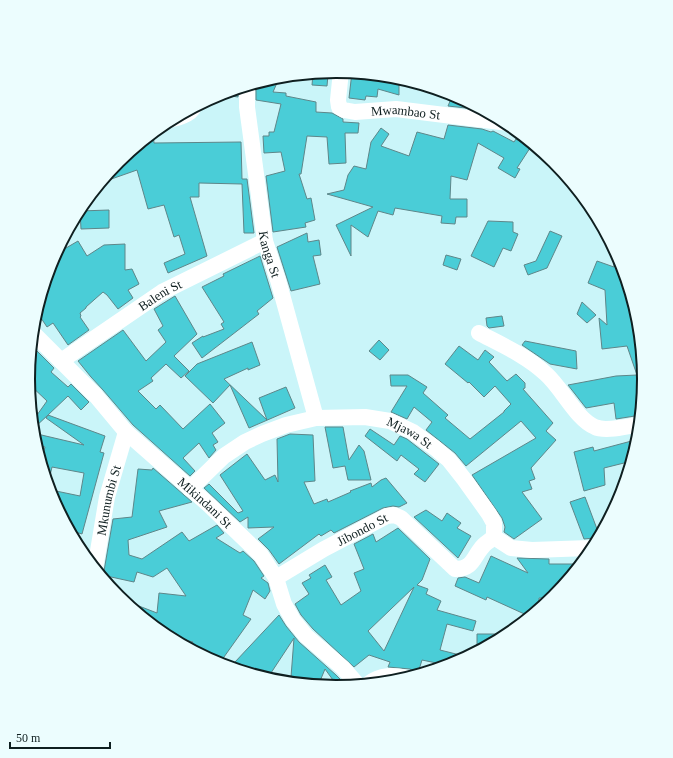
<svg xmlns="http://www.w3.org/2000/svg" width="673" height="758" font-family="'Times New Roman',serif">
<rect width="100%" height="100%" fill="#caf5f9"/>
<g fill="#4acdd7" stroke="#5e8689" fill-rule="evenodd">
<polygon points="352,72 399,77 399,95 378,89 377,97 366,96 365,100 349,98"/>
<polygon points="313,74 328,75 327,86 312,85"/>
<polygon points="277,76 280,76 273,92 286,93 286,96 316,102 316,112 332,113 343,119 343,122 359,123 358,133 345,133 346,163 329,164 327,137 307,136 301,174 299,174 307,199 311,198 315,220 305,223 306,227 273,232 266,176 285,171 281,152 264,153 263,136 269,136 269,132 274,132 281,104 256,100 256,83"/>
<polygon points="238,88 238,97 218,94 219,94"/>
<polygon points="453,94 469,102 466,108 448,106"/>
<polygon points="448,125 482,129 491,132 493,131 514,142 516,139 530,148 517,168 520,169 515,178 498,168 504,158 478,143 467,180 451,176 450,199 467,199 467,217 456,217 455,224 441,223 442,216 395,208 393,215 378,211 368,237 351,225 351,256 336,225 373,207 327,194 344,190 348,175 354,166 366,169 371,142 381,128 389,134 381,146 409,156 417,132 444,139"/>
<polygon points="153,132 154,143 241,142 242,179 247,179 254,233 244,233 242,184 199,183 199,197 190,197 207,256 168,273 164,263 185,254 179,235 174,237 164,205 148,209 137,170 100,183 119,161"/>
<polygon points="109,210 109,228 81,229 80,211"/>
<polygon points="488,221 513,222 513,232 518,234 511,251 503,248 494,267 471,256"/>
<polygon points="550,231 562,236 547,268 528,275 524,265 536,261"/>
<polygon points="307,233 308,242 319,240 321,255 313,256 320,284 291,291 277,247"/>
<polygon points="62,241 66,248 78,241 87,256 104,245 125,244 125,270 132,269 139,284 128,290 133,298 118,309 107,295 103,292 86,307 86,308 80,313 81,316 80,317 89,330 68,345 53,323 47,327 37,312 52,261"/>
<polygon points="613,245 622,261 635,304 636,323 639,322 640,333 636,333 642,353 645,379 641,415 616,419 614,403 586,408 568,385 616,376 637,375 627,346 602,349 599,318 607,325 605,290 588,283 597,261 614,267"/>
<polygon points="446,255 461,259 457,270 443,265"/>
<polygon points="260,256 273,298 257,311 259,314 202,358 192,343 203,336 203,337 224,329 221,324 224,322 202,287 224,276 223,274"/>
<polygon points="175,296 197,334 174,356 189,371 181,378 166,364 151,378 153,381 138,391 156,409 160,405 183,429 210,404 225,423 212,433 218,442 213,445 216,450 209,458 199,443 183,458 195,471 190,476 133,425 103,390 91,377 78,361 123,330 146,361 166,342 158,330 163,326 154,309"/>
<polygon points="582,302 596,315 587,323 577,314"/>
<polygon points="502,316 504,326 489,328 487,326 486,318"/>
<polygon points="379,340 389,350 380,360 369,351"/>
<polygon points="525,341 576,351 577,369 550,364 522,345"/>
<polygon points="252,342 260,365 248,370 248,368 224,379 267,420 259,398 286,387 295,408 249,428 230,385 213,403 185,376 197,364"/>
<polygon points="31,345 54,368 51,372 68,387 71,384 89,402 81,410 68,396 48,415 105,436 100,452 104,453 82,534 69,530 54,501 56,491 80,496 84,473 52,467 48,484 41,462 45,447 36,445 33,433 84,445 46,418 48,415 34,428 33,426 32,422 47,401 28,383"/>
<polygon points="459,346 478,360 485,350 494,357 489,362 507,381 516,374 525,383 525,388 523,389 553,423 546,431 556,440 531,468 535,479 529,481 532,489 522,492 542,519 514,539 504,532 505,527 502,518 472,475 536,438 521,421 466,466 455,453 426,430 432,422 414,407 407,419 391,412 407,386 391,386 390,375 408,375 427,387 423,393 448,415 445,418 470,439 504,412 504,411 511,404 495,386 484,397 469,382 468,383 445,364"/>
<polygon points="325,427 343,427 349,460 359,445 364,451 371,480 348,480 345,466 333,468"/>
<polygon points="370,429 394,445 400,436 407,439 439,464 425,482 414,474 419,469 401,455 397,461 365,436"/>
<polygon points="290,434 313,435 315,481 304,482 314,504 327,499 328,502 351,492 350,491 371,483 372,487 381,480 386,478 407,503 399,507 393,506 383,508 334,533 331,530 321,536 319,534 279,564 269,550 258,539 274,527 248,528 248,517 240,522 204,488 209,484 238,513 243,511 220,475 247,454 265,480 275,475 278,482 277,439"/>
<polygon points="639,439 632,461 604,468 605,485 584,491 574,452 593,447 594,451"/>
<polygon points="153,468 192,502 159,511 167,527 128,540 129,555 142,559 182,532 189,541 217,525 224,533 216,538 240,553 243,551 254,561 264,576 261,578 268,583 270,591 265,599 253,590 243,615 251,619 219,664 199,654 200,651 190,647 193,642 165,635 125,603 126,601 157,613 159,593 186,596 167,568 153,577 137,572 134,582 102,575 104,571 113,519 132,517 138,469 152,470"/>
<polygon points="585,497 600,537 599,539 594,538 584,539 570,502"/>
<polygon points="426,510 442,521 447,513 461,523 457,528 471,536 458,558 414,517"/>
<path d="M398,528L430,559L422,580L417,585L428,589L426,594L441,601L437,610L476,621L473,631L447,624L440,650L468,657L454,664L440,668L441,664L422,660L418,673L410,669L388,667L390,662L369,655L354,667L313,629L301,615L295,604L309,594L302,583L311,578L309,575L325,565L332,577L326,580L341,605L361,591L354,573L364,569L354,544L373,534L376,542ZM414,587L384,651L368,631Z"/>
<polygon points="491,556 528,573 517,558 549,559 549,564 582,564 553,598 539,598 539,610 531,617 487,597 486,600 455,586 458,578 465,577 479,583"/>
<polygon points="279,615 286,626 299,642 336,675 343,682 338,687 325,669 318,686 297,678 291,677 294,638 267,679 256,675 235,662"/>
<polygon points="477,634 510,634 477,652"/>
</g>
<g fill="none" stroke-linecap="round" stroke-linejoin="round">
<g stroke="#fff" stroke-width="16">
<path id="s1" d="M341,71L338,100L339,107L344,110L355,112L396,109L509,123"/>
<path id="s2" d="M247,85V107L265,241L278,280L316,418"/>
<path d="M169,120C178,118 190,115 194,107"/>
<path id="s3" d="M33,333L96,396L126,432L208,504L261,555L276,578L284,604L293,620L306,636L343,668L358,685"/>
<path d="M479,333C502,345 527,356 546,374C562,388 576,419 595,427C605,432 630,426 641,424"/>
<path id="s4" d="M61,361L162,292L265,241"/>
<path id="s5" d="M190,489L224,456L245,442L262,434L286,425L316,418L365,417L390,421L413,432L435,448L449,460L464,479L489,514L494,523V537L511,548L532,550L590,548L595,547"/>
<path id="s6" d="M95,569L107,497L126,432"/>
<path id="s7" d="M276,578L324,549L387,516L394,515L401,518L455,569C474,569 473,556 484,545C487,542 491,540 494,537"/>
<path d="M368,684C381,674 393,675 408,678"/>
</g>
</g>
<g text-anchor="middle" stroke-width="3.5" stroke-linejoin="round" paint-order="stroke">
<g font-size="13" fill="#0f1f20" stroke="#ecfdfe">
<text dy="5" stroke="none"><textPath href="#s1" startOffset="104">Mwambao St</textPath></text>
<text dy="5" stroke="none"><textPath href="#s2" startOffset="171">Kanga St</textPath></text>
<text dy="5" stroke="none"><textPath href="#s4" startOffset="119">Baleni St</textPath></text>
<text dy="5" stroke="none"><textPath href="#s5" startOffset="245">Mjawa St</textPath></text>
<text dy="5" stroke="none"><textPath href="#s6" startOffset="70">Mkunumbi St</textPath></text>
<text dy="5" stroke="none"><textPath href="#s3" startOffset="242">Mikindani St</textPath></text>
<text dy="5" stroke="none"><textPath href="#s7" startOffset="99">Jibondo St</textPath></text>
</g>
</g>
<path d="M0 0H673V758H0ZM35 379a301 301 0 1 1 602 0a301 301 0 1 1-602 0Z" fill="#ecfdfe" fill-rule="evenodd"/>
<path fill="none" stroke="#0f1f20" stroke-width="2" d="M35 379a301 301 0 1 1 602 0a301 301 0 1 1-602 0Z"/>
<path d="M10 742v6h100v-6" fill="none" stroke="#0f1f20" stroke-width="2"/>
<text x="16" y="742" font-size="12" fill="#0f1f20" stroke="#ecfdfe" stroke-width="3" paint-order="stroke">50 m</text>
</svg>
